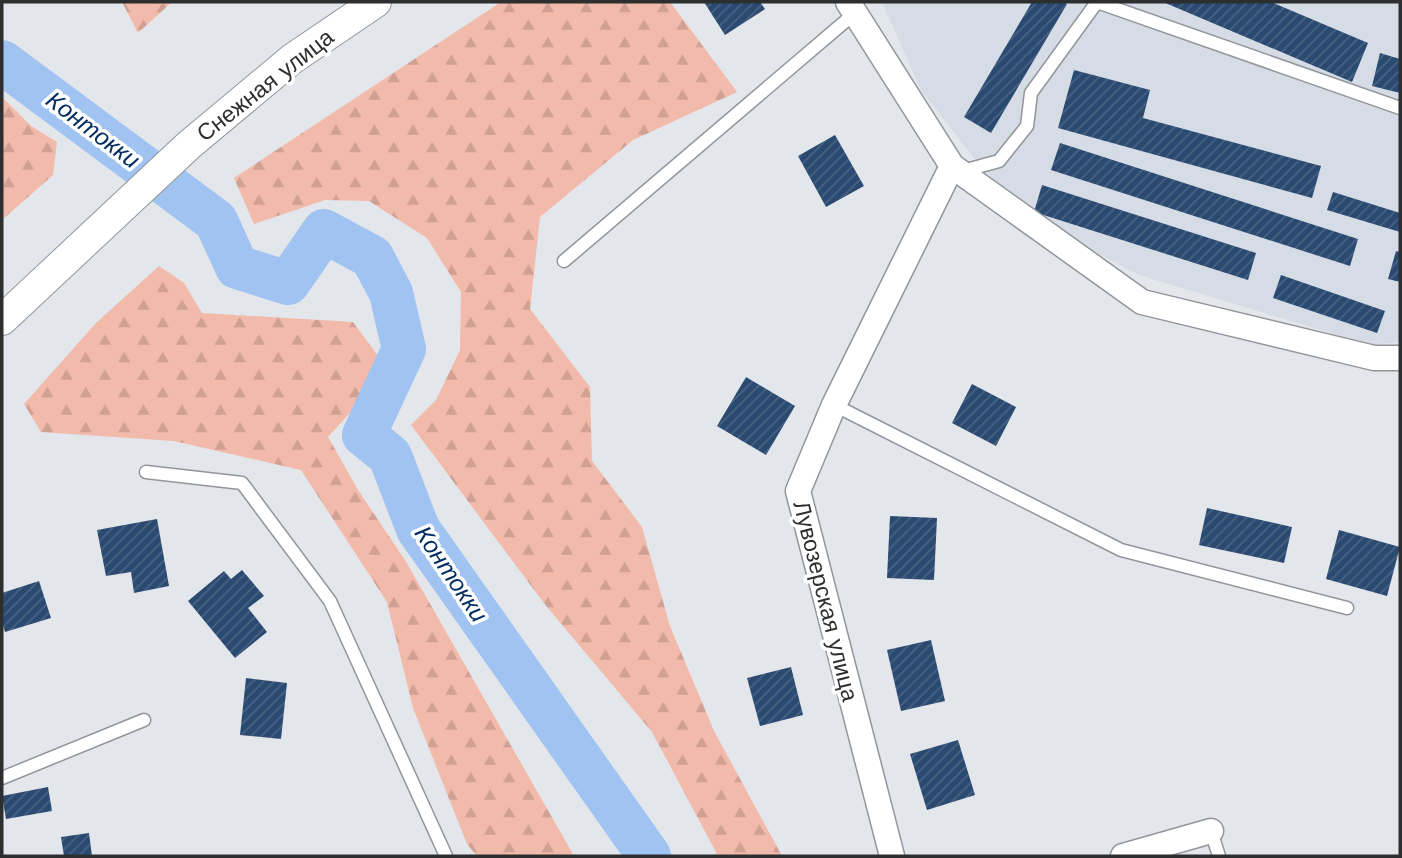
<svg xmlns="http://www.w3.org/2000/svg" width="1402" height="858" font-family="'Work Sans',sans-serif">
<defs>
<pattern id="forest-firs" width="22" height="20" patternUnits="userSpaceOnUse" patternTransform="scale(1.75)"><rect width="22" height="20" fill="#f2baaa"/><path d="M5 1l3.5 6h-7zM16 11l3.5 6h-7z" fill="#d0a093"/></pattern>
<pattern id="building-hatch" width="6" height="6" patternUnits="userSpaceOnUse" patternTransform="scale(1.75)"><rect width="6" height="6" fill="#2b4a71"/><path d="M-1 1l2-2M0 6l6-6M5 7l2-2" fill="none" stroke="#496281"/></pattern>
</defs>
<rect width="100%" height="100%" fill="#e3e6ea"/>
<polygon fill="#d5dce6" points="882,2 1400,2 1400,342 1371,345 1139,275 1036,221 978,163 921,90"/>
<g fill="url(#forest-firs)">
<polygon points="122,2 172,2 138,33"/>
<polygon points="501,2 670,2 737,92 633,140 540,217 530,309 590,387 592,461 642,527 670,626 714,731 782,856 718,856 652,732 547,607 411,425 436,400 460,350 461,292 427,238 369,201 325,200 254,224 234,178"/>
<polygon points="2,97 31,126 57,142 53,175 2,220"/>
<polygon points="159,266 184,283 202,313 353,322 379,357 359,403 328,437 358,490 405,560 574,856 477,856 467,844 413,708 387,602 301,470 174,441 41,432 24,404 96,323"/>
</g>
<g fill="none" stroke-linecap="round" stroke-linejoin="round">
<polyline stroke="#a0c3f2" stroke-width="44" points="2,62 216,221 237,267 288,283 324,231 372,257 391,293 404,349 364,435 390,456 418,529 649,856"/>
</g>
<g fill="url(#building-hatch)">
<polygon points="704,2 760,2 765,9 725,35"/>
<polygon points="1032,2 1064,2 1067,4 991,133 964,117"/>
<polygon points="1163,2 1271,2 1368,43 1352,82"/>
<polygon points="1380,53 1400,59 1400,93 1372,86"/>
<polygon points="1074,70 1150,90 1143,118 1321,166 1312,198 1058,128"/>
<polygon points="835,135 864,186 826,207 798,156"/>
<polygon points="1060,143 1358,239 1350,266 1051,170"/>
<polygon points="1042,185 1256,253 1248,280 1034,212"/>
<polygon points="1333,192 1400,213 1400,232 1327,210"/>
<polygon points="1396,251 1400,252 1400,282 1388,279"/>
<polygon points="1281,275 1385,311 1377,333 1273,298"/>
<polygon points="746,377 795,406 766,455 717,426"/>
<polygon points="972,384 1016,407 996,446 952,423"/>
<polygon points="1207,508 1292,527 1284,563 1199,545"/>
<polygon points="890,516 937,518 934,580 887,578"/>
<polygon points="157,519 169,586 134,593 131,572 106,576 97,530"/>
<polygon points="1339,530 1400,547 1387,596 1326,579"/>
<polygon points="242,570 264,596 248,608 267,632 235,658 188,601 224,571 231,579"/>
<polygon points="39,581 51,618 5,632 2,621 2,593"/>
<polygon points="931,640 945,701 901,711 887,650"/>
<polygon points="791,667 803,715 760,726 747,678"/>
<polygon points="246,678 287,683 281,739 240,735"/>
<polygon points="958,740 975,795 927,810 910,754"/>
<polygon points="48,787 52,811 6,819 2,796"/>
<polygon points="89,833 92,856 64,856 61,837"/>
</g>
<g fill="none" stroke-linecap="round" stroke-linejoin="round">
<defs>
<g id="service">
<polyline points="959,172 999,161 1027,126 1031,93 1097,2 1400,108"/>
<polyline points="564,261 855,13"/>
<polyline points="834,405 1121,550 1347,608"/>
<polyline points="146,472 242,483 330,601 446,856"/>
<polyline points="2,778 144,720"/>
<polyline points="1211,831 1219,856"/>
</g>
<g id="minor">
<polyline points="848,2 952,166 1142,302 1374,358 1400,358"/>
<polyline points="892,856 798,491 834,405 952,166"/>
<polyline points="1123,856 1211,831"/>
</g>
<polyline id="tertiary" points="2,320 189,145 292,59 376,2"/>
</defs>
<use href="#service" stroke="#929599" stroke-width="15"/>
<use href="#minor" stroke="#929599" stroke-width="27"/>
<use href="#tertiary" stroke="#929599" stroke-width="32"/>
<use href="#service" stroke="#fff" stroke-width="12"/>
<use href="#minor" stroke="#fff" stroke-width="24"/>
<use href="#tertiary" stroke="#fff" stroke-width="30"/>
</g>
<g text-anchor="middle" stroke-width="7" stroke-linejoin="round" paint-order="stroke">
<g font-size="23" fill="#2d2e30" stroke="#fff">
<text transform="translate(265 85) rotate(-38)" y="8">Снежная улица</text>
<text transform="translate(826 601) rotate(76)" y="8">Лувозерская улица</text>
</g>
<g font-size="24" font-style="italic" fill="#002e63" stroke="#fff">
<text transform="translate(93 130) rotate(37)" y="8">Контокки</text>
<text transform="translate(451 574) rotate(56)" y="8">Контокки</text>
</g>
</g>
<rect width="1402" height="858" fill="none" stroke="#2d2e30" stroke-width="7"/>
</svg>
